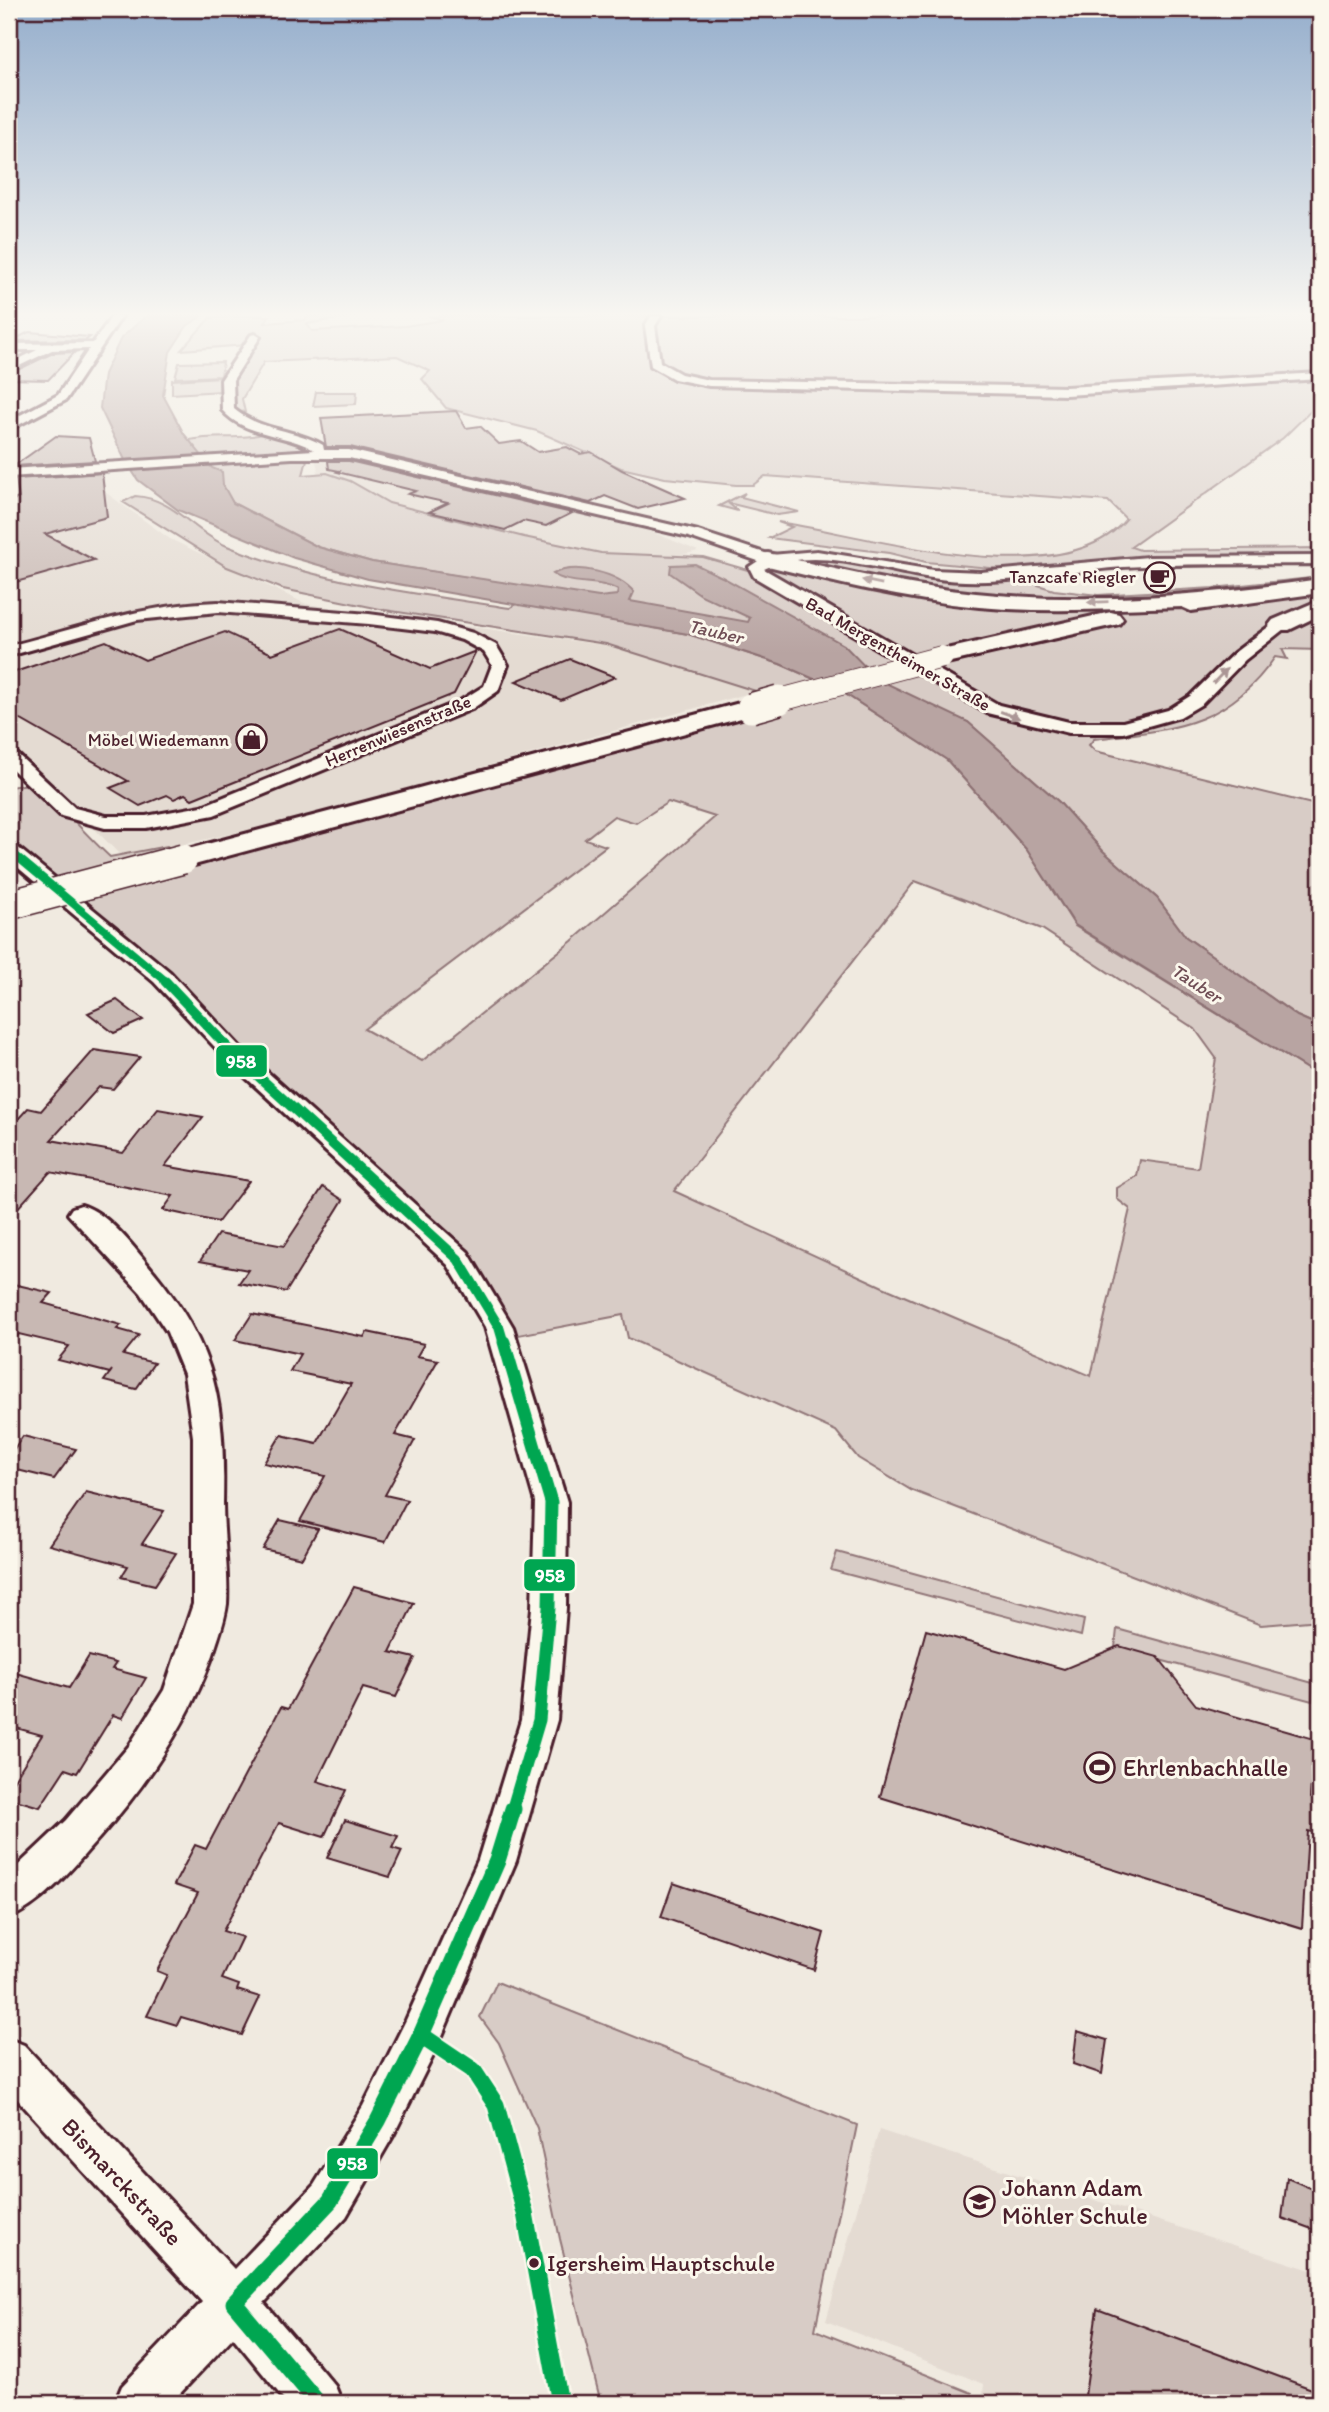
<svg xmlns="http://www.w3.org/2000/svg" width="1329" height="2412" font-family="Itim,sans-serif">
<rect width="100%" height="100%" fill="#f0eae0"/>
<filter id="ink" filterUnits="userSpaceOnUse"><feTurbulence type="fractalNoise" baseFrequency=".0143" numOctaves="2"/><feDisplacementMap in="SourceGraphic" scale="14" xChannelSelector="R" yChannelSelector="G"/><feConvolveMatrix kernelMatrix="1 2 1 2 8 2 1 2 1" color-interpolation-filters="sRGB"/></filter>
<g filter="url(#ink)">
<g fill="#e4dbd2">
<polygon points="314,455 358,458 420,472 650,531 698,551 674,557 611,556 430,518 314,479 318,469"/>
<polygon points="102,470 105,492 170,539 306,604 648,651 768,688 300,818 123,858 9,741 9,476"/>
<polygon points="879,2130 1320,2273 1320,2403 982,2403 984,2384 826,2321"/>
</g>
<g fill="#d8ccc6" stroke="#917678" stroke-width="2" fill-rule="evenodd">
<path d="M243,316H269L265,323L305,320L308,316H355L307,324L312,331L405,326L443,320L429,316H1320V402L1283,438L1131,547L1140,550L1320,548V560L1071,563L1001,569L926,562L889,553L769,538L792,527L778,522C864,534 1062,598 1126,519L1108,501L765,476L753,485H736L665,478L621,468L537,431L446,408L422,379L430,371L397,356L264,362L242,399L245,412L228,410L227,380L248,345L181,350L210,318Z"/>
<polygon points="223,362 221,376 175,378 179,363"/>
<polygon points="222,377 223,391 172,394 172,380"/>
<polygon points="316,392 357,392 356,404 313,406"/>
<path d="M270,432L326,453L308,456L303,475L327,473L350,481L389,503L524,537L601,553L703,557L758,573L756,567L799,555L933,574L1024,576L1038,585L1054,590L1098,595L1213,588L1320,577V650L1282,649L1287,659L1275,657C1226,728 1172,729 1094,739L1089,745L1095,751L1320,806V1026L1297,1016L1186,937L1157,898L1103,851L1059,802L968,722L718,622L716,617L372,562L318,547L233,503L189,440C218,434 241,441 270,432Z"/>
<polygon points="745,493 741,497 799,512 777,515 728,503 738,511 719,506"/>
<path d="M135,496C174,498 193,532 227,546C317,583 416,593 510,608L517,603L688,634L780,664L839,690L947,760L1027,850L1075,926L1320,1077V1620L1261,1625L911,1490L858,1458L836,1431L628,1338L623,1315L503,1338L458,1259L162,977L9,850V787L35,783C62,806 84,833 110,857L167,846L183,859L751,708L765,694L606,644L385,610L283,589L227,567L123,502ZM668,802L715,817L572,941L422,1061L364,1029L606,846L585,839L614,816L636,823ZM915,881L1042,929L1195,1029L1216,1058L1198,1168L1140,1160L1137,1176L1117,1188V1199L1130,1209L1091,1376L883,1287L674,1191Z"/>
<polygon points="837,1552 1084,1620 1081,1636 831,1570"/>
<polygon points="1117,1629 1313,1683 1312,1701 1115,1648"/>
<polygon points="497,1982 857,2125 815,2330 972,2393 972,2403 601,2403 560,2239 537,2128 499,2043 480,2017"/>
</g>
<path fill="#b8a4a2" stroke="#8c6f72" stroke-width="2" d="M146,316H202L187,326L170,352L163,395L184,434L212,468L222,472L223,485L233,503L318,547L372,562L599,597L617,595L618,590C598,579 570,586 553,574C576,562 618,573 634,592L630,601L748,622L750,618L701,595L670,573L671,565L695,564L722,577L844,645L877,679L968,722L1059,802L1103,851L1157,898L1186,937L1297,1016L1320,1026V1077L1075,925L1027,850L947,760L839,690L780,664L688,634L368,579L294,558L178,510L138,480L125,460L100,408L104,374L121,338Z"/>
<g fill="#c8b8b3" stroke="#4a1f2b" stroke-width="2">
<polygon points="29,332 90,337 86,340 11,341"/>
<polygon points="75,352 48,380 9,379 9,374 53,353"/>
<polygon points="456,411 466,428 480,426 499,444 521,441 538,452 567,447 580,454 591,452 622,470 685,498 638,509 605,496 590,503 350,447 326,447 321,418"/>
<polygon points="56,436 89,438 95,461 14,466"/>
<polygon points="328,461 349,461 572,513 546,526 523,521 505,530 429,512 448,503 408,494 416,491 337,472 339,471 329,469"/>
<polygon points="102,473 107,517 45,534 94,560 9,584 9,501 19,498 16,479"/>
<polygon points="340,629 430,669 476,651 454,694 192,799 185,794 174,799 167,795 140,806 110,788 128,781 9,713 9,674 106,641 145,660 225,632 272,654"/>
<polygon points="570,659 615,677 561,700 516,681"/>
<polygon points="117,1000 143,1020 114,1033 88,1013"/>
<polygon points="94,1050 140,1057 113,1089 99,1087 51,1140 123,1153 158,1109 203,1117 165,1166 249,1181 218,1222 163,1210 173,1196 50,1172 9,1218 9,1129 28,1108 41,1111"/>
<polygon points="323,1187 343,1200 286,1292 239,1283 248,1270 200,1261 218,1234 284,1246"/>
<polygon points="9,1283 52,1293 43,1303 121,1325 117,1329 139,1335 123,1355 154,1363 136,1389 104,1381 112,1370 110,1373 58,1360 69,1346 19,1334 9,1345"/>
<polygon points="252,1314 364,1337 367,1332 424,1344 417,1356 438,1360 395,1435 415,1440 385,1495 407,1500 385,1542 300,1521 325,1476 264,1463 281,1435 317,1443 351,1384 290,1371 300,1354 235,1340"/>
<polygon points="23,1436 76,1449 54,1479 9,1468 9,1456"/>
<polygon points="86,1492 164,1511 142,1544 176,1553 155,1585 121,1577 128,1566 49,1545"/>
<polygon points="280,1520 318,1529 302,1558 263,1549"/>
<polygon points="354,1587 414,1603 390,1652 415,1658 396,1697 363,1688 317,1781 346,1790 324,1837 279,1823 223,1931 242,1937 222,1979 239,1985 237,1990 260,1997 242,2035 181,2017 177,2025 147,2016 167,1975 157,1971 198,1893 174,1885 195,1845 206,1849 281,1707 288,1709"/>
<polygon points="926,1630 1064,1669 1119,1646 1158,1657 1196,1705 1314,1739 1310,1798 1320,1800 1320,1834 1308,1831 1302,1928 880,1797"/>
<polygon points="89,1656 116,1663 112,1669 146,1678 122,1718 113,1715 77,1773 65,1769 40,1807 9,1798 9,1788 42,1735 9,1726 9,1671 69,1688"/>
<polygon points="345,1820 398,1836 392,1848 402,1851 390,1877 327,1858"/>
<polygon points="673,1883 824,1933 814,1970 661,1917"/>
<polygon points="1077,2031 1107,2040 1102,2074 1073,2064"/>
<polygon points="1287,2178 1320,2192 1320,2232 1282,2218"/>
<polygon points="1097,2309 1320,2392 1320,2403 1084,2403"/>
</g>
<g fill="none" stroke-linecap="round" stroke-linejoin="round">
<defs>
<g id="street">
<polygon points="112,316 122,316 66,400 9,430 9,421 58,395 89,349 52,350 9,371 9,364 37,350 9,350 9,344 93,343"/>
<polygon points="651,316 661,316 655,326 660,362 681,374 709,380 1066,387 1320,373 1320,379 1066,395 709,386 674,379 651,366 645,326"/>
<path d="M255,334L260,337L233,380L234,409C260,431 295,429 323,445L324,450H349L698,531L771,555L817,551L933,570L981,572L1148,557L1320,556V564C1255,565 1189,563 1123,567C1059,572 996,588 932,578C879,571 815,545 764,569L999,705L1069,722H1123L1168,710L1190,696L1234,653L1275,622L1281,620L1289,625L1245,660L1202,704L1180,717L1123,733H1069L987,713L754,577L749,567L758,561L689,537L349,458H292L9,477V469L314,450C285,433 245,437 222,410L221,380L251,335Z"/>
<path d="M218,602L369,614L437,623L473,633L496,645L508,665L498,691L472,709L214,815L146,828H105L61,816L9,766V751L15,752L75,808L106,816H146L202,806L460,701L484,686L492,665L484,652L462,640L435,632L369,624L218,612L137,620L9,656V646C79,628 145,604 218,602Z"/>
<polygon points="9,844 16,846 170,972 243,1050 468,1252 513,1327 567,1502 566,1608 557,1720 516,1861 436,2050 393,2136 346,2217 264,2303 335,2386 342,2403 287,2403 233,2337 171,2403 115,2403 122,2386 202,2302 9,2090 9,2039 24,2045 234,2269 314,2185 363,2106 406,2020 478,1860 521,1720 532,1608 535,1502 485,1327 448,1265 227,1060 154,982 9,860"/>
<path d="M81,1205C109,1213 136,1250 154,1272C218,1350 225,1406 223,1503C223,1537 229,1571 227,1604C225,1621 218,1638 213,1655C188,1724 148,1783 99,1838C75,1865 44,1904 9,1918V1874L66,1820L129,1746L164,1690L193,1604V1437L184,1374L167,1332L141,1293L68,1214L72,1208Z"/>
</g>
<g id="primary">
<path d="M768,553C837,570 906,586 976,593C1090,605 1208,595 1320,579V593L1191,611L1182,607C1114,609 1047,613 979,607C905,600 832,582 760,564L757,559L760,554Z"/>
<polygon points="1320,600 1320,615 1289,630 1273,630 1269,625 1273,620"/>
<polygon points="1111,612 1119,614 1123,619 1119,624 942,664 933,662 930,657 933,652 942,650"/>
<polygon points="751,700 760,703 764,708 760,713 183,868 173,865 168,859 173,853"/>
</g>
</defs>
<use href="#street" stroke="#4a1f2b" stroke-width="6"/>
<use href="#primary" stroke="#4a1f2b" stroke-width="6"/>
<use href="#street" fill="#fbf7ec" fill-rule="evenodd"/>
<use href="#primary" fill="#fbf7ec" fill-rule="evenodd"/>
<defs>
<polyline id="primary-bridge-far1" points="773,702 942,657"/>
<g id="primary-bridge">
<polyline points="751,708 779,700"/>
<polyline points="9,905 183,859"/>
</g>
</defs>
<use href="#primary-bridge-far1" stroke="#4a1f2b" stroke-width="24" stroke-linecap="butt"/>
<use href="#primary-bridge" stroke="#4a1f2b" stroke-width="32" stroke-linecap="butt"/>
<use href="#primary-bridge-far1" stroke="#fbf7ec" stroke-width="22"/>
<use href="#primary-bridge" stroke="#fbf7ec" stroke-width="29"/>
<defs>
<polyline id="bus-1-far3" points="9,850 167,982"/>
<polyline id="bus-1-far2" points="165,981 235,1055 458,1259 499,1327 504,1344"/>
<polyline id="bus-1-far1" points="504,1342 551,1502 549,1608 539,1720 512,1811"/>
<g id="bus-1">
<polyline points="421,2035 473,2070 496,2105 525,2213 560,2403"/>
<polyline points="318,2403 234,2303 330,2201 378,2121 421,2035 497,1861 513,1809"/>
</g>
</defs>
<use href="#bus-1-far3" stroke="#fbf7ec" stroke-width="11"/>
<use href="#bus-1-far2" stroke="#fbf7ec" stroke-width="16"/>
<use href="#bus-1-far1" stroke="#fbf7ec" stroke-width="18"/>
<use href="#bus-1" stroke="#fbf7ec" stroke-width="22"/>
<use href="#bus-1-far3" stroke="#00a651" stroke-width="8"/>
<use href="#bus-1-far2" stroke="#00a651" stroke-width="10"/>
<use href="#bus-1-far1" stroke="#00a651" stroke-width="13"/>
<use href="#bus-1" stroke="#00a651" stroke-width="17"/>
</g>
<defs><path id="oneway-solid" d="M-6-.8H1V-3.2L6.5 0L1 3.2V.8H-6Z" transform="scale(1.75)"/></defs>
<g fill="#ab9695">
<use href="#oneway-solid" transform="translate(872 582) rotate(-169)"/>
<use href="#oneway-solid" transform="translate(1098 602) rotate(178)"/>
<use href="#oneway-solid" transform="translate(1220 676) rotate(-46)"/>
<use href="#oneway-solid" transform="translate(1010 715) rotate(20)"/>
</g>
</g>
<linearGradient id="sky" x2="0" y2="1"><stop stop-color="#95aecc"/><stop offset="0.48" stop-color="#f8f6f1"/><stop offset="1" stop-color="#f8f6f1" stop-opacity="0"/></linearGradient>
<rect width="1329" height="654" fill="url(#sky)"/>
<defs>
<symbol id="cafe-ring" viewBox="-11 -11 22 22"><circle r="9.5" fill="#fbf7ec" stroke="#4a1f2b" stroke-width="1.5"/><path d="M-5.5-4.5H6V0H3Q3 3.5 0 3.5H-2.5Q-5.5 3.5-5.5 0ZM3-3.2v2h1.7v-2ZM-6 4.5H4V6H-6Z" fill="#4a1f2b"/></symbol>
<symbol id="shop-ring" viewBox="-11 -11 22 22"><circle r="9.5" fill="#fbf7ec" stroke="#4a1f2b" stroke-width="1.5"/><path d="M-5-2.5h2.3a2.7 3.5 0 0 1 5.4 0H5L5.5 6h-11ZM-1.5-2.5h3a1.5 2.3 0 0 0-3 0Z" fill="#4a1f2b"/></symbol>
<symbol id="stadium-ring" viewBox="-11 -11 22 22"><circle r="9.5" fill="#fbf7ec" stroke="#4a1f2b" stroke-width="1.5"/><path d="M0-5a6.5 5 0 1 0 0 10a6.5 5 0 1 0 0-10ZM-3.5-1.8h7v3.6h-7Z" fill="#4a1f2b"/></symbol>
<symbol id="school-ring" viewBox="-11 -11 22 22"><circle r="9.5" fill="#fbf7ec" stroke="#4a1f2b" stroke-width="1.5"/><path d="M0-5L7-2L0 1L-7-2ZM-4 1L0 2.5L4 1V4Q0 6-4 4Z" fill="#4a1f2b"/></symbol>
</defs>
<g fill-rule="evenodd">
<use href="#cafe-ring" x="1142" y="560" width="35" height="35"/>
<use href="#shop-ring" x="234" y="722" width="35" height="35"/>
<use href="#stadium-ring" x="1082" y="1750" width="35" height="35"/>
<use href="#school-ring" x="962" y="2184" width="35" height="35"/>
</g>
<circle fill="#4a1f2b" stroke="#fbf7ec" stroke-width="2.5" cx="534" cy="2263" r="6"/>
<g text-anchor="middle" stroke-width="6" stroke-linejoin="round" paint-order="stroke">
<g font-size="18" fill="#4a1f2b" stroke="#fbf7ec" text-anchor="end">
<text x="1136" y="583">Tanzcafe Riegler</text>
<text x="229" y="746">Möbel Wiedemann</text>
</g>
<g font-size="18" fill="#4a1f2b" stroke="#fbf7ec">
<text transform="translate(898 654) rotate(30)" y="6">Bad Mergentheimer Straße</text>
<text transform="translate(398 731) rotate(-23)" y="6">Herrenwiesenstraße</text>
</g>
<g font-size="19" font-style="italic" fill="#704e55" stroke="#fbf7ec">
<text transform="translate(716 631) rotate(13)" y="7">Tauber</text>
<text transform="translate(1197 983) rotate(33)" y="7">Tauber</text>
</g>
<g font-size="23" fill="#4a1f2b" stroke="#fbf7ec" text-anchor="start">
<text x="547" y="2271">Igersheim Hauptschule</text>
</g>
<g font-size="24" fill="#4a1f2b" stroke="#fbf7ec" text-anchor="start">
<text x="1123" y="1776">Ehrlenbachhalle</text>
<text x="1002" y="2196">Johann Adam<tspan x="1002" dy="28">Möhler Schule</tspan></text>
</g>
<g font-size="24" fill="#4a1f2b" stroke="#fbf7ec">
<text transform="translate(122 2182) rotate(47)" y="8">Bismarckstraße</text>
</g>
</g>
<g stroke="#fbf7ec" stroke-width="2.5">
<rect x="215" y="1044" width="53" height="34" rx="7" fill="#00a651"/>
<rect x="523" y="1558" width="53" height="34" rx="7" fill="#00a651"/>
<rect x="326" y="2147" width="53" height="33" rx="7" fill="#00a651"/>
</g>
<g font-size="19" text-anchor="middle" font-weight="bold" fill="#fff">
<text x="241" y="1068">958</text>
<text x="550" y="1582">958</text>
<text x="352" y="2170">958</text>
</g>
<rect width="1329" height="2412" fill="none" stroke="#fbf7ec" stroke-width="35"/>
<rect x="18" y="18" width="1294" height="2377" fill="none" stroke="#4a1f2b" stroke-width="2.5" filter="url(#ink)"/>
</svg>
